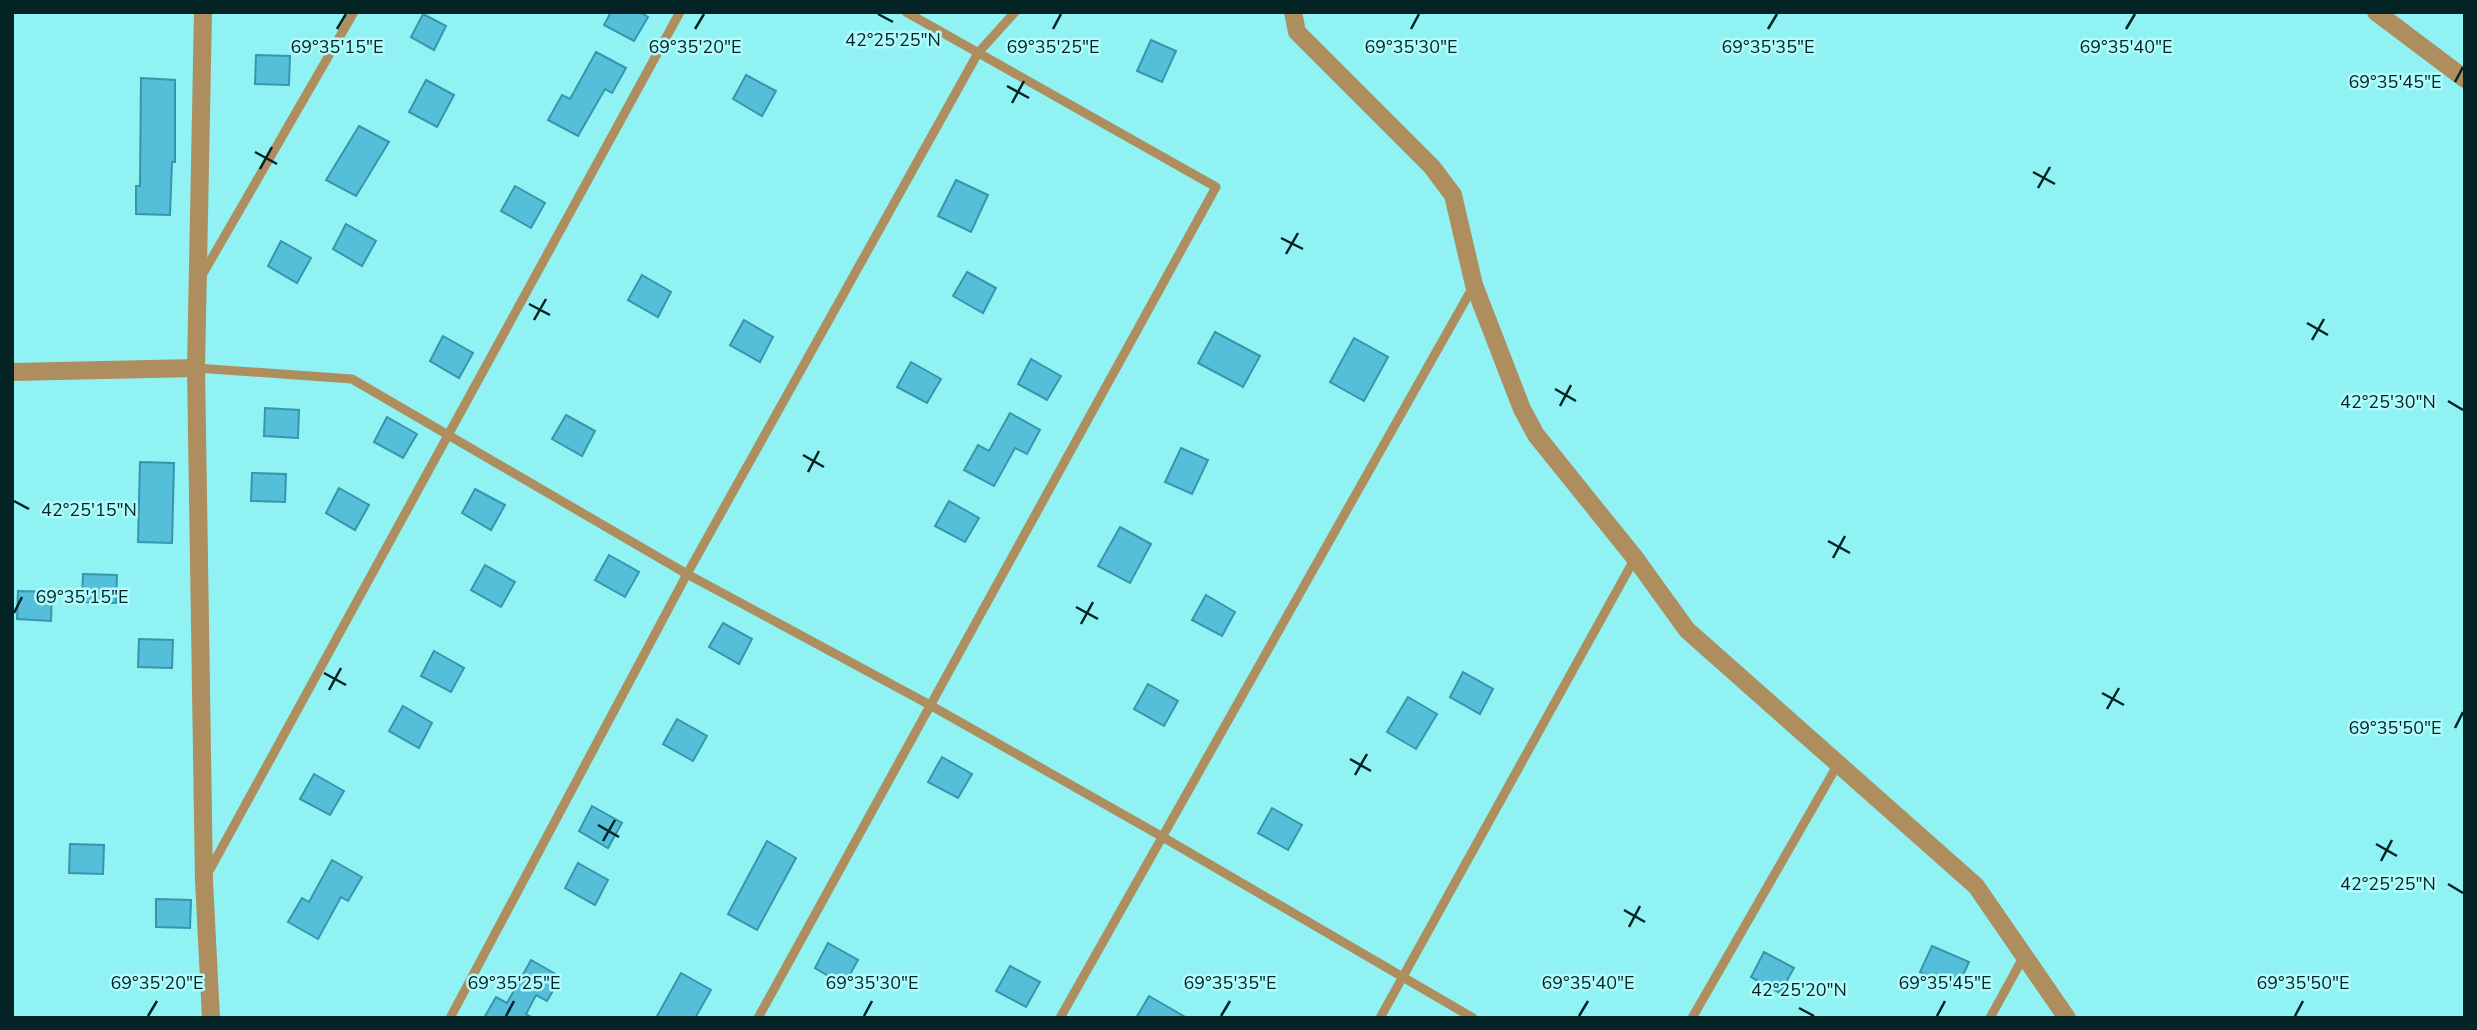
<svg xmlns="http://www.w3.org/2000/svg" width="2477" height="1030" font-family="'Nunito Sans',sans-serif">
<rect width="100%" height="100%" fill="#90f2f3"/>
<g fill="#55bfda" stroke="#3795ac" stroke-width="2">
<polygon points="611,12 640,12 648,17 634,41 604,25"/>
<polygon points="423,14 446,26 434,50 411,37"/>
<polygon points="1151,40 1176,51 1162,82 1137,71"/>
<polygon points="596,52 626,68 612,93 605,89 578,136 548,120 562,95 570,99"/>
<polygon points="256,55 290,56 289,85 255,84"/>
<polygon points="746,75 776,91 762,116 733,99"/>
<polygon points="141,78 175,80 175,162 172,162 170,215 136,214 136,186 140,186"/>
<polygon points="426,80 454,95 437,127 409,112"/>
<polygon points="359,126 389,142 356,196 326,180"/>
<polygon points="956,180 988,195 971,232 938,216"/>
<polygon points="515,186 545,203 531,228 501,211"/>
<polygon points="346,224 376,241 362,266 333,249"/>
<polygon points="281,241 311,258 297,283 268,266"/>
<polygon points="967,272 996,288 983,313 953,296"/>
<polygon points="642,275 671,292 658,317 628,300"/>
<polygon points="744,320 773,337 760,362 730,345"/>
<polygon points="1215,332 1260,356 1243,387 1198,363"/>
<polygon points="443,336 473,353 459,378 430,361"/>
<polygon points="1354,338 1388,357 1364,401 1330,382"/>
<polygon points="1031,359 1061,376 1047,400 1018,384"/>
<polygon points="911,362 941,379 927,403 897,387"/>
<polygon points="265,408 299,410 298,438 264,436"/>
<polygon points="1010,413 1040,430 1027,454 1015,448 994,486 964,470 978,445 989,451"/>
<polygon points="566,415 595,431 582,456 552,439"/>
<polygon points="387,417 417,434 403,458 374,442"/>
<polygon points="1181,448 1208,460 1192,494 1165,482"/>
<polygon points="140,462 174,463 172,543 138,542"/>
<polygon points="252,473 286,474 285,502 251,501"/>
<polygon points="339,488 369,505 355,530 326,513"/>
<polygon points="475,489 505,505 491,530 462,513"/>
<polygon points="949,501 979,518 965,542 935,526"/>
<polygon points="1120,527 1151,544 1130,583 1098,566"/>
<polygon points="609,555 639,572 625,597 595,580"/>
<polygon points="485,565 515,582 501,607 471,590"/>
<polygon points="83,574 117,575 116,603 82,602"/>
<polygon points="18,591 52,592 51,621 17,619"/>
<polygon points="1206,595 1235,612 1222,636 1192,620"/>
<polygon points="723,623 752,639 739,664 709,647"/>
<polygon points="139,639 173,640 172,668 138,667"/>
<polygon points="434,651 464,668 451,692 421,676"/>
<polygon points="1463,672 1493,689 1480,714 1450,697"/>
<polygon points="1148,684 1178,701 1164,726 1134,709"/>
<polygon points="1408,697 1437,714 1416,749 1387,732"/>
<polygon points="403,706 432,723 419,748 389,731"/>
<polygon points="677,719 707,736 693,761 663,744"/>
<polygon points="942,757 972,774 958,798 928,782"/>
<polygon points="314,774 344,791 330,815 300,799"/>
<polygon points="592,806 622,823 608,848 579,831"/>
<polygon points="1272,808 1302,825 1288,850 1258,833"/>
<polygon points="767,841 796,858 757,930 728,914"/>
<polygon points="70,844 104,845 103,874 69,873"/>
<polygon points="332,860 362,877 348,901 341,897 318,939 288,922 302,898 309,902"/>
<polygon points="578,863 608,880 595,905 565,888"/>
<polygon points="156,899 191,900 190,928 156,927"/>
<polygon points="828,943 858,960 844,985 815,968"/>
<polygon points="1932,946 1969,962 1957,989 1920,972"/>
<polygon points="1764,952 1794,968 1780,993 1751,977"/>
<polygon points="531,960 561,977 547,1001 536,995 526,1014 533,1018 484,1018 496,997 507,1003"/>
<polygon points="1010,966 1040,982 1026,1007 996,991"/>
<polygon points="681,973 711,990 695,1018 656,1018"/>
<polygon points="1149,996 1187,1018 1136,1018"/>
</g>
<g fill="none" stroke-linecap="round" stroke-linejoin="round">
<g stroke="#ae8e5f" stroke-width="9">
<polyline points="201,277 354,12"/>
<polyline points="196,368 352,379 687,574 930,705 1161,836 1473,1018"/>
<polyline points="208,873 680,12"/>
<polyline points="450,1018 687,574 978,53 1015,12"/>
<polyline points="758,1018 1216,187 906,12"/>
<polyline points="1060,1018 1474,285"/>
<polyline points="1380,1018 1635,558"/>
<polyline points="1692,1018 1838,764"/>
<polyline points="1990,1018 2024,956"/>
</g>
<g stroke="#ae8e5f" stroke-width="18">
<polyline points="203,12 196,368 204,881 211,1018"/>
<polyline points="1293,12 1297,32 1432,167 1453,195 1474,285 1522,409 1536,435 1635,558 1687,630 1976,886 2067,1018"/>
<polyline points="2376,12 2465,79"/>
<polyline points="12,372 196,368"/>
</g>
</g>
<path fill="none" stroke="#032324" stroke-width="2.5" d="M878,14L893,22M337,29L346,14M695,29L704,14M1053,29L1061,14M1411,29L1419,14M1768,29L1777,14M2126,29L2135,14M2455,82L2463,67M1007,86L1029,98M1012,103L1024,81M255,152L277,164M260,169L272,147M2033,172L2055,184M2038,188L2050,167M1281,238L1303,249M1286,254L1298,233M529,304L550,315M534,320L546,299M2307,323L2328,335M2312,340L2324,319M1555,389L1576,401M2448,401L2463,410M1560,406L1571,385M803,455L824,467M808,472L819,451M14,501L29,509M1828,541L1850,553M1833,558L1845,536M1076,607L1098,619M14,613L22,597M1081,624L1093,602M324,673L346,685M329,690L341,668M2102,693L2124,705M2107,709L2119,688M2455,728L2463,712M1350,759L1371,771M1355,775L1367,754M598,825L619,837M603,841L615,820M2376,844L2397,856M2381,861L2392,840M2448,884L2463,893M1624,910L1645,922M1629,927L1640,906M1799,1008L1814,1016M148,1016L157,1001M506,1016L514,1001M864,1016L872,1001M1221,1016L1230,1001M1579,1016L1588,1001M1937,1016L1945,1001M2295,1016L2303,1001"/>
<g font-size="18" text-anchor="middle" fill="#032324" stroke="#b0fbfc" stroke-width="5" stroke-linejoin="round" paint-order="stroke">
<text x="893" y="46">42°25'25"N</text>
<text x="337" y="53">69°35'15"E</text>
<text x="695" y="53">69°35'20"E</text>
<text x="1053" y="53">69°35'25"E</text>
<text x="1411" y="53">69°35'30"E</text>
<text x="1768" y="53">69°35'35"E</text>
<text x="2126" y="53">69°35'40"E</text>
<text x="2395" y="88">69°35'45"E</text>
<text x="2388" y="408">42°25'30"N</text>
<text x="89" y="516">42°25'15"N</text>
<text x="82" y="603">69°35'15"E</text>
<text x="2395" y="734">69°35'50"E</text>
<text x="2388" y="890">42°25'25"N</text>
<text x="157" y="989">69°35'20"E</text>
<text x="514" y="989">69°35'25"E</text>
<text x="872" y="989">69°35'30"E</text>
<text x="1230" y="989">69°35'35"E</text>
<text x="1588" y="989">69°35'40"E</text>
<text x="1945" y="989">69°35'45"E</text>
<text x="2303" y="989">69°35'50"E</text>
<text x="1799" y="996">42°25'20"N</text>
</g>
<rect width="2477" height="1030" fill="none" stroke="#032324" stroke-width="28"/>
</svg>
